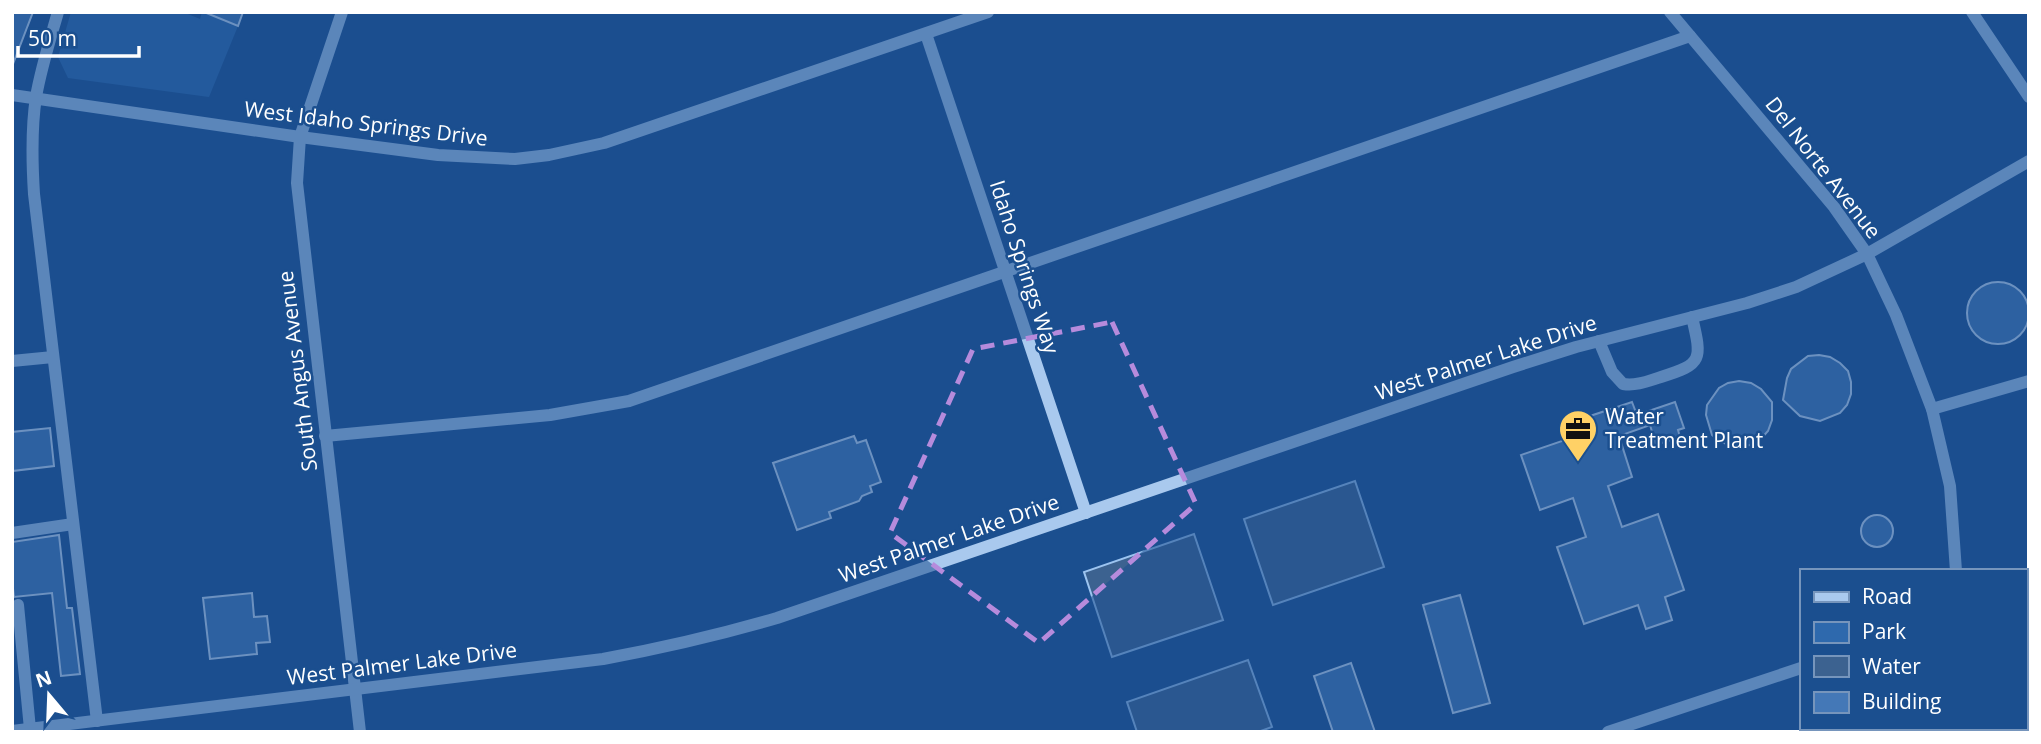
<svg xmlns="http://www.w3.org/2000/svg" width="2041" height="744" font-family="'Open Sans',sans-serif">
<rect width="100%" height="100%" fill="#1b4f8f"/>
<polygon fill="#2e69ad" points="71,12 183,12 200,19 202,12 226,12 223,21 238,26 209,97 68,78 58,57"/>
<g fill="#3c6290" stroke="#9cc4f0" stroke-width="2">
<polygon points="1355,481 1384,567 1273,605 1244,519"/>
<polygon points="1194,534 1223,620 1112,657 1084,572"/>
<polygon points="1248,660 1272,727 1258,732 1137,732 1127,702"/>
</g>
<g fill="#4478b7" stroke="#cfe3fa" stroke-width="2">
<polygon points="12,12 33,12 13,64 12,64"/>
<polygon points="204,12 243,12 238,26"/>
<circle cx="1998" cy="313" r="31"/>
<polygon points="1819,355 1830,357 1840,363 1848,371 1851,382 1851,394 1847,405 1840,413 1820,421 1800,416 1783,400 1787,378 1791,369 1808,356"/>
<polygon points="1739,381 1751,383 1761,389 1772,402 1772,420 1768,431 1760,440 1750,445 1740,447 1720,442 1712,435 1706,415 1707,405 1719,388 1728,383"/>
<polygon points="1632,402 1637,415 1675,402 1684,428 1678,430 1680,437 1656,445 1650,425 1619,436 1632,477 1608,486 1622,527 1658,514 1684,590 1665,597 1672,620 1646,629 1638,605 1584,624 1557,547 1586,537 1573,498 1540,510 1521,455 1574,437 1569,423"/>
<polygon points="50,428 54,466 12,471 12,432"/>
<polygon points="854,436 857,443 866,440 881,482 870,486 872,492 862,496 859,501 829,512 831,518 797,530 773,463"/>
<circle cx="1877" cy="531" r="16"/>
<polygon points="59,535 67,608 72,608 80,674 61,676 52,593 14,597 12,580 12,542"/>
<polygon points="252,593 254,617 267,616 270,642 256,643 257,654 210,659 203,598"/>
<polygon points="1460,595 1490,703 1453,713 1423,605"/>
<polygon points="1351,663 1375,732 1333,732 1314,676"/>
</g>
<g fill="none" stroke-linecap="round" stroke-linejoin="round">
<g stroke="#a9c9ee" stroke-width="12">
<path d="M58,12C50,40 41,68 36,97C31,129 32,162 34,194L97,721"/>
<polyline points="342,12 300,137 297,183 360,732"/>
<polyline points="1670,12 1834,207 1867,254 1896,315 1932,409 1950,486 1956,571"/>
<polyline points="1972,12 2029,97"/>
<polyline points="926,34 1086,513"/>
<polyline points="12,95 300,137 438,155 515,159 549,155 604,143 988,12"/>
<path d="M1599,341L1612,372L1623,384C1637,386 1648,381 1661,377C1703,364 1702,360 1692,317"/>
<polyline points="12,361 53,357"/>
<polyline points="1932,409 2029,381"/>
<polyline points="325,436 550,415 629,401 1690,36"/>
<polyline points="12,533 73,524"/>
<polyline points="18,605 30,729"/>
<polyline points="1972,728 1973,732"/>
<path d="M12,731L603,659C662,648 719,635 777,618L1513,367L1576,347L1747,303L1796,287L1867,254L2029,161"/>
<polyline points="1608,732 1801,668"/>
</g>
</g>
<path d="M0 0H2041V744H0ZM1112,322L1196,504L1039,643L890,533L973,349Z" fill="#1b4f8f" fill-opacity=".55" fill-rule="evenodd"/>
<path fill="none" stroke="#b68bdc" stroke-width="5" stroke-dasharray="14 9" stroke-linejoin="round" d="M1112,322L1196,504L1039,643L890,533L973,349Z"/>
<defs>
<symbol id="office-pin" viewBox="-11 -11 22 30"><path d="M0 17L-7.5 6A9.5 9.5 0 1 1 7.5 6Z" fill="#ffd166" stroke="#1b4f8f"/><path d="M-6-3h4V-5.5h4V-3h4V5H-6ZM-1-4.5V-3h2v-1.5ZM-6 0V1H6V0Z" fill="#111"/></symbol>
</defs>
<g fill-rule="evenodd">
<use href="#office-pin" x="1556" y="407" width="44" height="60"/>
</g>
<g text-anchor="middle" stroke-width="5" stroke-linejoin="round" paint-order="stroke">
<g font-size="21" fill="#fff" stroke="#1b4f8f">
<text transform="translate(366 124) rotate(7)" y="7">West Idaho Springs Drive</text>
<text transform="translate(1823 168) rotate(52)" y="7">Del Norte Avenue</text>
<text transform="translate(1024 267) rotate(72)" y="7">Idaho Springs Way</text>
<text transform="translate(1486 358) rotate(-18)" y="7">West Palmer Lake Drive</text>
<text transform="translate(298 371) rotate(-97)" y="7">South Angus Avenue</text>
<text transform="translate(949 539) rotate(-19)" y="7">West Palmer Lake Drive</text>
<text transform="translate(402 664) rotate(-7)" y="7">West Palmer Lake Drive</text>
</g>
<g font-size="21" fill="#fff" stroke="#1b4f8f" text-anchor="start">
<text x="1605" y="424">Water<tspan x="1605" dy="24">Treatment Plant</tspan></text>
</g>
</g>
<rect width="2041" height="744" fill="none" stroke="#ffffff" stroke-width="28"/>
<rect x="1800" y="569" width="228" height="161" fill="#1b4f8f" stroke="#7695bc" stroke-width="2"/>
<rect x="1814" y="592" width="35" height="10" fill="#a9c9ee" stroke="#7695bc" stroke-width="2"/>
<text x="1862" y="604" font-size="21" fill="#ffffff">Road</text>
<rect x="1814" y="622" width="35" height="21" fill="#2e69ad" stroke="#7695bc" stroke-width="2"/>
<text x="1862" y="639" font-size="21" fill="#ffffff">Park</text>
<rect x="1814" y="656" width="35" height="21" fill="#3c6290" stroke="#7695bc" stroke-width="2"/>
<text x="1862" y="674" font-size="21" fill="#ffffff">Water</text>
<rect x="1814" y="692" width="35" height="21" fill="#4478b7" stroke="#7695bc" stroke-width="2"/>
<text x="1862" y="709" font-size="21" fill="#ffffff">Building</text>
<g transform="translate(49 695) rotate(341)" stroke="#1b4f8f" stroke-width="5" paint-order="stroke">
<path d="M0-5L12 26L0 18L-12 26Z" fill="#ffffff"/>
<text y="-10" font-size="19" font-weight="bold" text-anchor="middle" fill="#ffffff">N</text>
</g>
<path d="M18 46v10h121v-10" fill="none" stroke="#ffffff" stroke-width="3.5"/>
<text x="28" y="46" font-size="21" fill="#ffffff" stroke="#1b4f8f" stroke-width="5" paint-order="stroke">50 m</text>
</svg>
